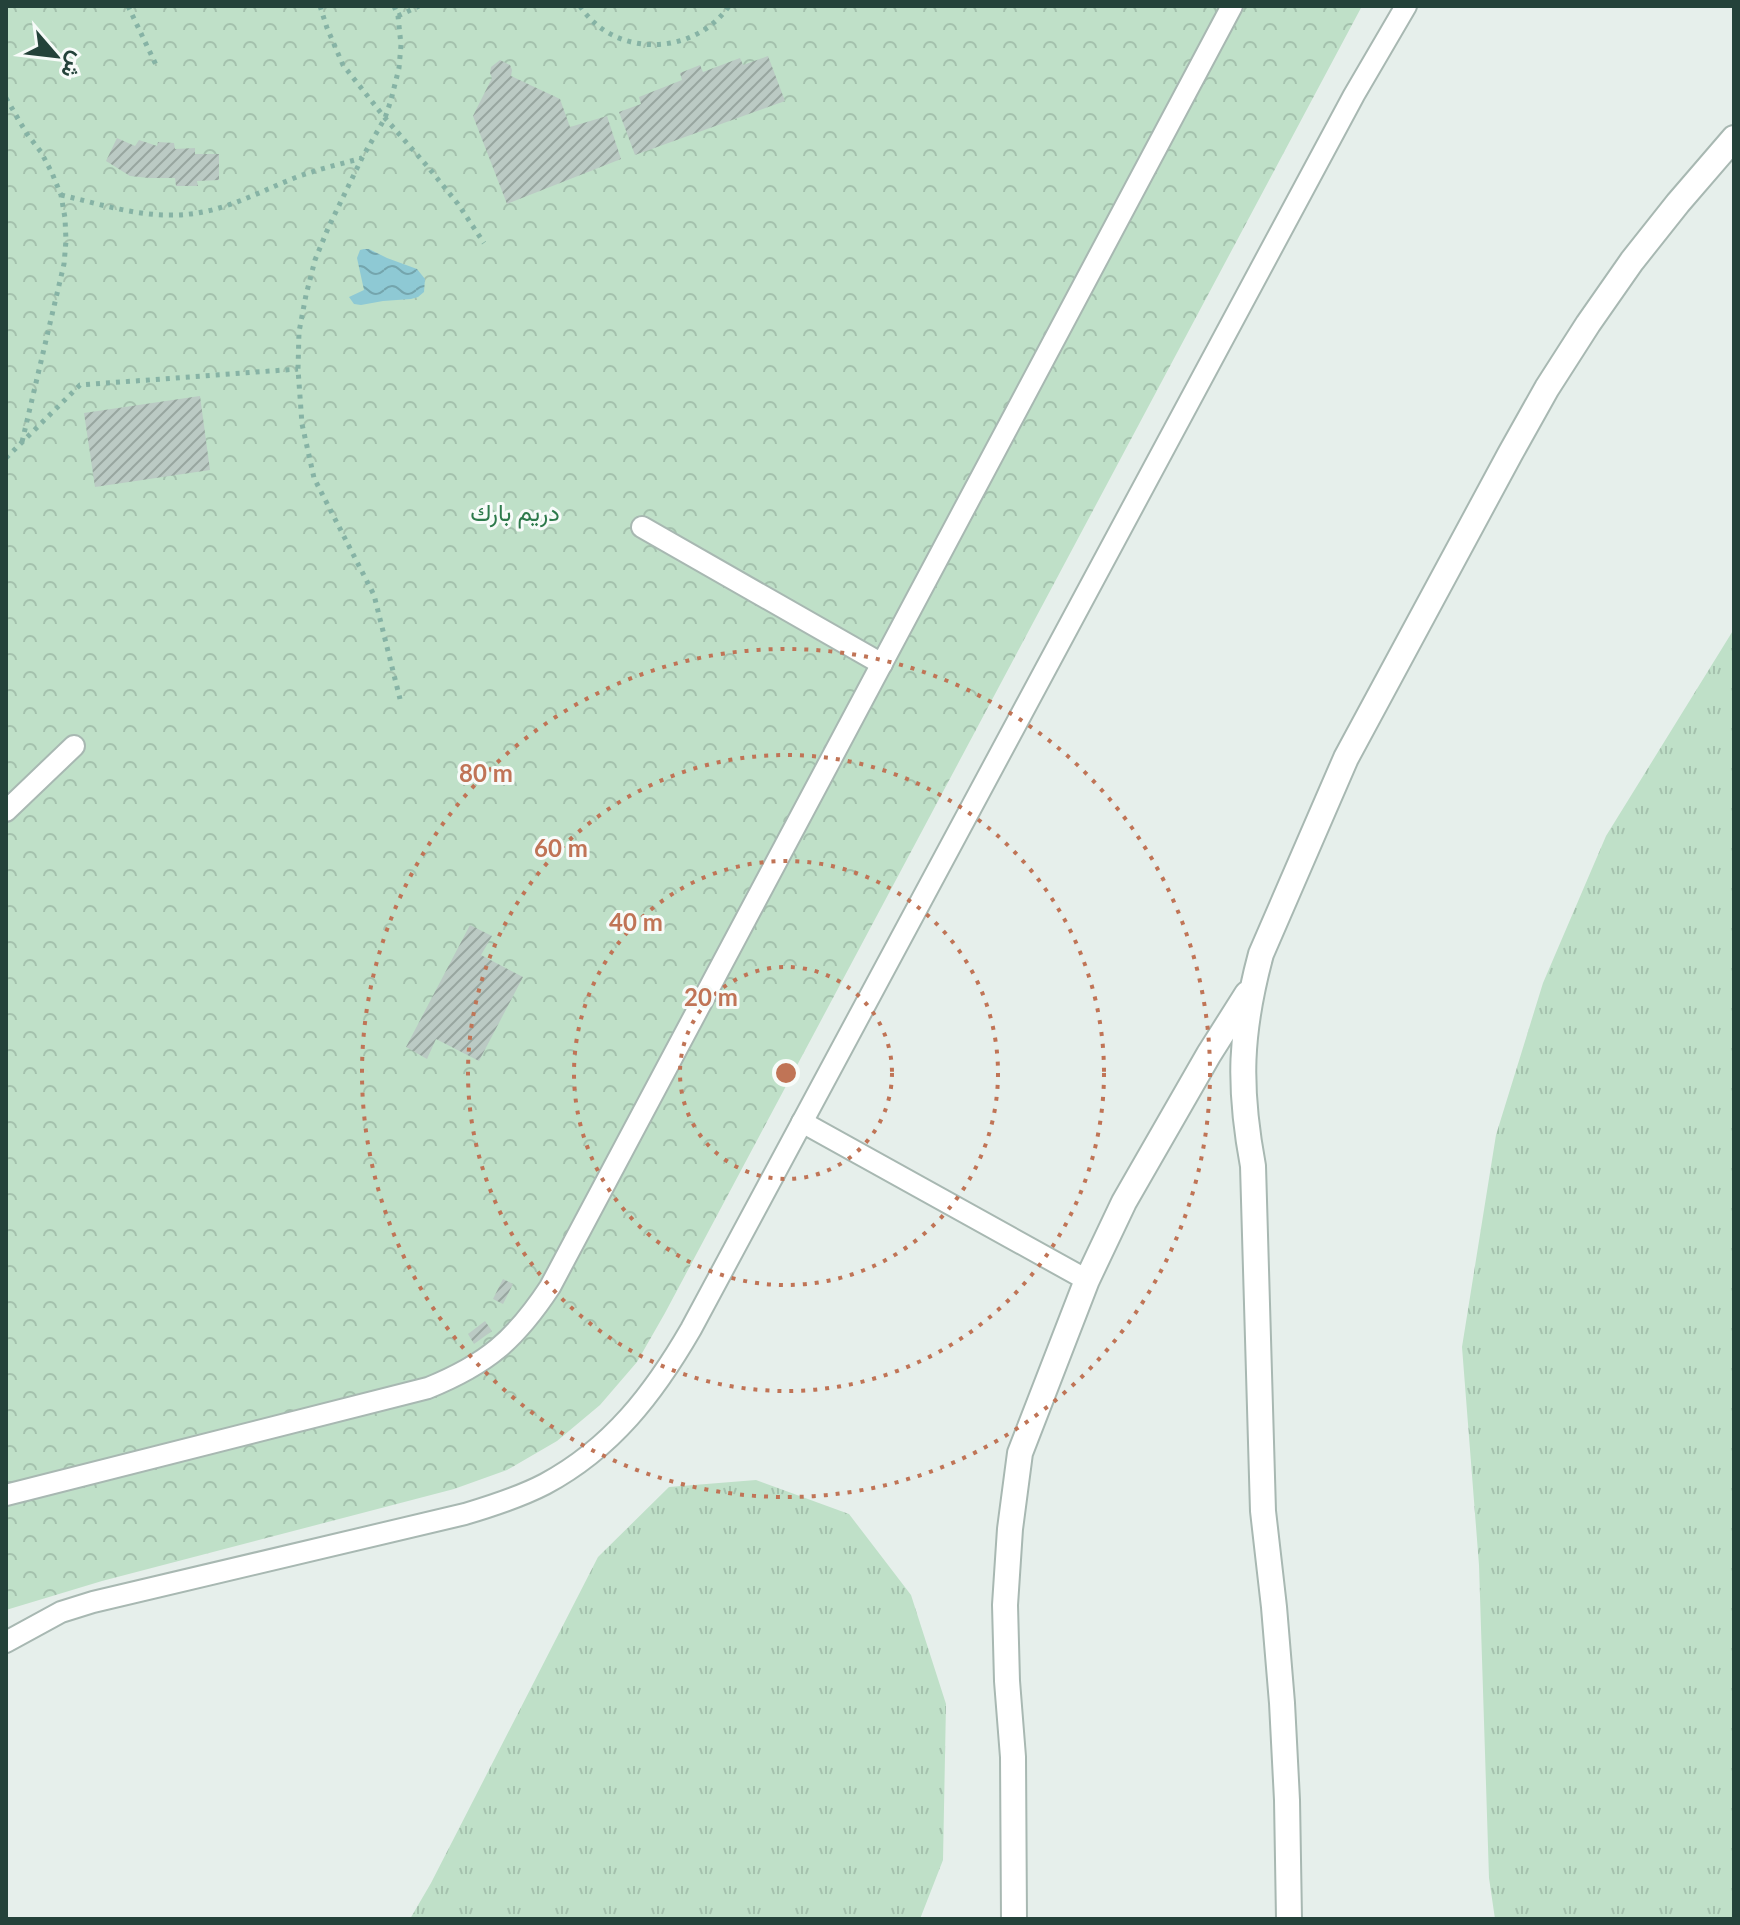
<svg xmlns="http://www.w3.org/2000/svg" width="1740" height="1925" font-family="Lato,Vazirmatn,sans-serif">
<defs>
<pattern id="grass-tufts" width="24" height="20" patternUnits="userSpaceOnUse" patternTransform="scale(2)"><rect width="24" height="20" fill="#bfe0c8"/><path d="M3 7l-1-3M5 7V3M7 7l1-3M15 17l-1-3M17 17v-4M19 17l1-3" fill="none" stroke="#a4c1ad"/></pattern>
<pattern id="park-crowns" width="20" height="18" patternUnits="userSpaceOnUse" patternTransform="scale(2)"><rect width="20" height="18" fill="#bfe0c8"/><path d="M2 6a3 3 0 1 1 6 0M12 15a3 3 0 1 1 6 0" fill="none" stroke="#a4c1ad"/></pattern>
<pattern id="water-waves" width="16" height="10" patternUnits="userSpaceOnUse" patternTransform="scale(2)"><rect width="16" height="10" fill="#8ec9d4"/><path d="M0 5q4-4 8 0t8 0" fill="none" stroke="#74a5ad"/></pattern>
<pattern id="building-hatch" width="6" height="6" patternUnits="userSpaceOnUse" patternTransform="scale(2)"><rect width="6" height="6" fill="#bbcac4"/><path d="M-1 1l2-2M0 6l6-6M5 7l2-2" fill="none" stroke="#98a6a0"/></pattern>
</defs>
<rect width="100%" height="100%" fill="#e6efeb"/>
<g fill="url(#grass-tufts)">
<polygon points="1734,629 1734,1919 1495,1919 1489,1878 1479,1565 1462,1347 1496,1135 1543,983 1606,836"/>
<polygon points="756,1480 849,1514 911,1595 946,1704 943,1860 920,1919 410,1919 431,1883 598,1557 669,1487"/>
</g>
<polygon fill="url(#park-crowns)" points="6,6 1362,6 665,1313 637,1362 600,1405 557,1441 507,1470 454,1489 102,1581 6,1610"/>
<polygon fill="url(#water-waves)" points="364,249 369,249 387,258 417,269 425,279 424,292 418,297 411,299 383,301 361,305 354,304 349,297 364,290 357,258 360,250"/>
<g fill="url(#building-hatch)">
<polygon points="768,56 785,101 635,155 619,112 641,104 639,97 682,80 680,73 700,65 703,72 740,58 743,65"/>
<polygon points="500,60 510,65 512,70 511,76 560,99 570,127 607,116 621,159 507,204 473,116 492,78 490,73 491,67"/>
<polygon points="117,138 135,146 139,140 157,146 158,142 174,143 175,149 195,148 195,154 219,154 219,180 197,181 198,186 176,186 175,178 149,178 130,176 106,161"/>
<polygon points="200,396 210,470 95,487 84,413"/>
<polygon points="470,925 492,936 481,955 523,977 479,1061 436,1039 427,1059 406,1047"/>
<polygon points="503,1279 513,1284 503,1304 493,1299"/>
<polygon points="485,1321 492,1331 474,1344 468,1334"/>
</g>
<g fill="none" stroke-linecap="round" stroke-linejoin="round">
<defs>
<g id="lane">
<polyline points="642,527 882,664"/>
<polyline points="6,811 74,746"/>
<polyline points="802,1122 1087,1280"/>
<path d="M6,1495L428,1388C487,1364 515,1340 550,1287L1232,6"/>
<path d="M6,1642L61,1612L93,1602L465,1514C492,1506 520,1497 545,1484C612,1448 654,1393 691,1329L1354,95L1406,6"/>
</g>
<g id="street">
<polyline points="1014,1919 1013,1757 1007,1681 1005,1605 1010,1529 1020,1453 1087,1280 1124,1202 1209,1054 1247,994"/>
<path d="M1289,1919L1287,1800L1282,1703L1274,1607L1263,1511L1253,1166C1238,1086 1240,1032 1261,954L1346,758L1510,454L1547,388L1588,324L1632,261L1678,203L1734,138"/>
</g>
</defs>
<use href="#lane" stroke="#a8b8b2" stroke-width="24"/>
<use href="#street" stroke="#a8b8b2" stroke-width="28"/>
<g stroke="#86b3a5" stroke-width="5" stroke-dasharray="4 6" stroke-linecap="butt">
<polyline points="128,6 157,67"/>
<polyline points="320,6 327,28 343,65 385,118 428,167 458,204 484,243"/>
<polyline points="394,6 398,16 401,45 399,68 391,100 385,118 362,158 329,226 315,260 306,295 299,332 298,369 302,424 314,478 374,595 400,699"/>
<path d="M580,6C615,59 694,56 729,6"/>
<polyline points="398,16 419,6"/>
<polyline points="6,98 27,134 41,152 52,173 61,195 65,218 66,241 64,264 22,442"/>
<path d="M61,195C96,203 132,215 169,215C218,216 253,194 297,177C318,169 341,164 362,158"/>
<polyline points="6,458 80,385 298,369"/>
</g>
<use href="#lane" stroke="#fff" stroke-width="20"/>
<use href="#street" stroke="#fff" stroke-width="24"/>
</g>
<g fill="none" stroke="#c07456" stroke-width="4" stroke-dasharray="4 8">
<circle cx="786" cy="1073" r="106"/>
<circle cx="786" cy="1073" r="212"/>
<circle cx="786" cy="1073" r="318"/>
<circle cx="786" cy="1073" r="424"/>
</g>
<g text-anchor="middle" stroke-width="6" stroke-linejoin="round" paint-order="stroke">
<g font-size="24" fill="#2d7a4b" stroke="#f7fbf9">
<text x="515" y="521">دريم بارك</text>
</g>
</g>
<circle cx="786" cy="1073" r="12" fill="#c07456" stroke="#f7fbf9" stroke-width="4"/>
<g font-size="24" text-anchor="middle" font-weight="bold" fill="#c07456" stroke="#f7fbf9" stroke-width="6" stroke-linejoin="round" paint-order="stroke">
<text x="486" y="782">80 m</text>
<text x="561" y="857">60 m</text>
<text x="636" y="931">40 m</text>
<text x="711" y="1006">20 m</text>
</g>
<rect width="1740" height="1925" fill="none" stroke="#24423a" stroke-width="16"/>
<g transform="translate(56 56) rotate(118)" stroke="#f7fbf9" stroke-width="6" paint-order="stroke">
<path d="M0-6L14 30L0 20L-14 30Z" fill="#24423a"/>
<text y="-12" font-size="22" font-weight="bold" text-anchor="middle" fill="#24423a">ش</text>
</g>
</svg>
